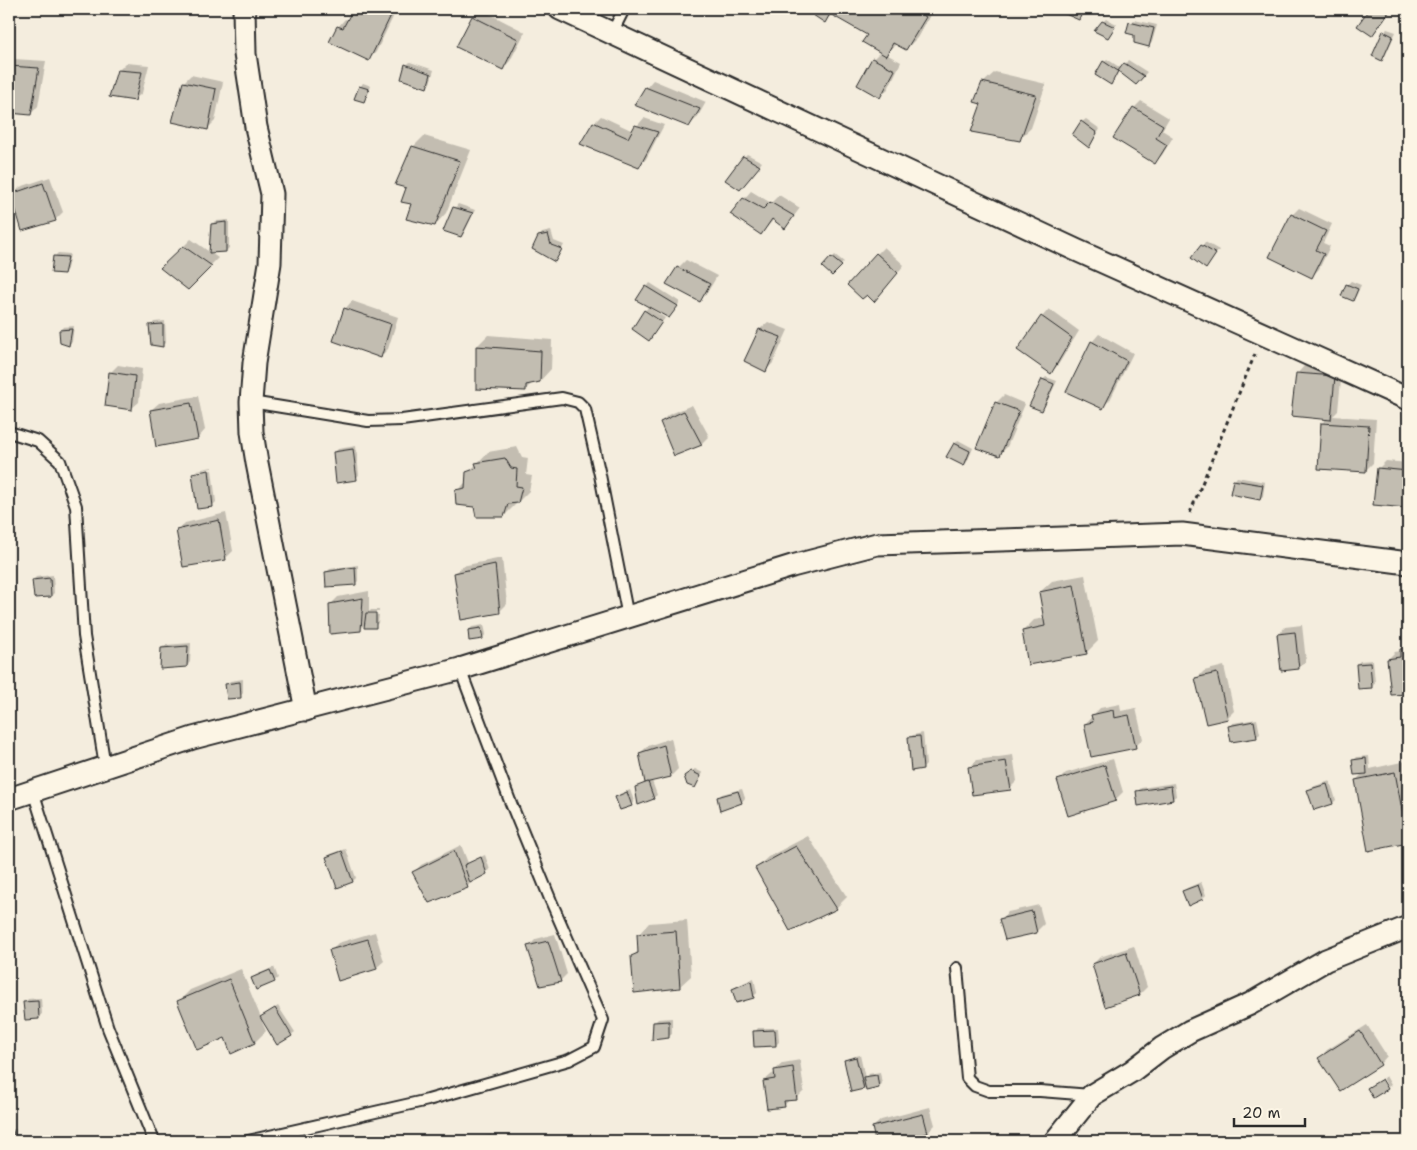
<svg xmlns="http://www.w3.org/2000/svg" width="1417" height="1150" font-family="'Shantell Sans',sans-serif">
<rect width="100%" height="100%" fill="#f4edde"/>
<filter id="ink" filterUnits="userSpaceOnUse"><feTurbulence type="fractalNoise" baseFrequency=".02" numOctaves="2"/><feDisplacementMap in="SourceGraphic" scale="10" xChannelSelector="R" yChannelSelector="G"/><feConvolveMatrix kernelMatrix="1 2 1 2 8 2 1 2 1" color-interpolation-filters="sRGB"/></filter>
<g filter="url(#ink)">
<g fill="#0003">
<polygon points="354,9 397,9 376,52 369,59 338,27 345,19 348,20"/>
<polygon points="480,9 525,32 510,61 502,69 473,17"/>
<polygon points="819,9 934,9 917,38 906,49 897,43 886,54 901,62 888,89 880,96 873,59 881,51 868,35 832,14 825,21 815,15"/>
<polygon points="1057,9 1087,9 1078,19"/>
<polygon points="1371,9 1392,9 1379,27 1372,35 1359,26"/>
<polygon points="1106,19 1117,24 1108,36 1103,22"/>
<polygon points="1134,20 1157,25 1152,42 1149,46 1136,34 1131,23"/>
<polygon points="1387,29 1396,32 1385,56 1382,60 1384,32"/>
<polygon points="13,59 46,61 38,106 31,114 9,112 9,64"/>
<polygon points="1107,59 1122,69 1128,60 1147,72 1140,80 1119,71 1111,84 1104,62"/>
<polygon points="410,62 434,70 430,83 427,87 407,65"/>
<polygon points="126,63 149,65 142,93 134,100 118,71"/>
<polygon points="995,72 1046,84 1031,128 1019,139 983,103 983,83"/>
<polygon points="191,75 223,82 215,121 208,128 184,82"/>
<polygon points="653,80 706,102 697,118 689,125 646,88"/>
<polygon points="363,83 371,86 367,97 364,100 360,87"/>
<polygon points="1141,101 1169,118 1162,130 1173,137 1162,155 1154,163 1134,108"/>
<polygon points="601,116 633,131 644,118 664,125 646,159 639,166 594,123"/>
<polygon points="1086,119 1100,129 1092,143 1082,122"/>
<polygon points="424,136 471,150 446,213 435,225 413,203 407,187 413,147"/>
<polygon points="747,154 762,162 744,185 744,157"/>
<polygon points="50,177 63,212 55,220 13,195 20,187"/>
<polygon points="751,191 771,203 779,195 800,208 785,228 774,219 761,234 744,199"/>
<polygon points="458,204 475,210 464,233 461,236 455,208"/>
<polygon points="1299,208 1332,224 1323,243 1330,246 1319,269 1311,277 1292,215"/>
<polygon points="229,220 229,248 226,251 212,224 216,221"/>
<polygon points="551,231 554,241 564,245 555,261 539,237 542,233"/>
<polygon points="191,239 218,258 188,288 162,268"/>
<polygon points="1205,242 1219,250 1206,267 1193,258"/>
<polygon points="884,247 904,265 881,293 867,293 877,254"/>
<polygon points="58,253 70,254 67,269 64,273 54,257"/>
<polygon points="835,255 844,262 832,274 824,267"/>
<polygon points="686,260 717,276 707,293 699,300 668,284 678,268"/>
<polygon points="1351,281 1361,285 1356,296 1353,300 1347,285"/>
<polygon points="650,283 680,302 672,313 638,299"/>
<polygon points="352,301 398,317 388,349 380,357 345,309"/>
<polygon points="648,307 665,318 652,336 645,311"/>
<polygon points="1049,309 1079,331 1058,365 1051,372 1042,317"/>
<polygon points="165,321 166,342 163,345 151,326 154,322"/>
<polygon points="768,322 788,330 773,363 766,370 746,361 760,329"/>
<polygon points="74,326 72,342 68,345 60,330 63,327"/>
<polygon points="1099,334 1133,353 1110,400 1102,407 1092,342"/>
<polygon points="488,335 552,340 551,369 540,381 533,382 525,390 477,346"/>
<polygon points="118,365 142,369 139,402 131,409 110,373"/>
<polygon points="1304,366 1342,369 1338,411 1333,416 1376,419 1373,463 1365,471 1322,423 1327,418 1297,374"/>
<polygon points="1046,377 1057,381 1045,406 1041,409 1043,380"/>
<polygon points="1004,395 1025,404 1007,447 999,455 996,403"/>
<polygon points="198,396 205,430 198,438 151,410 159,403"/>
<polygon points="692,405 709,436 702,443 675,455 661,422 668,415"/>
<polygon points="958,440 973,448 967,462 963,465 955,444"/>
<polygon points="356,446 359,475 356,478 335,452 338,449"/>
<polygon points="517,447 522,457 528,458 526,475 532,476 529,491 504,516 475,506 457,491 467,481 468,473 488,452"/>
<polygon points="1386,461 1408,463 1408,507 1375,503 1378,469"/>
<polygon points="212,467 212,468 196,471 197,470"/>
<polygon points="212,470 216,502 212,506 194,473 196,471 196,473"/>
<polygon points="1237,477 1265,482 1263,496 1260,499 1234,481"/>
<polygon points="226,513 233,551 225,559 178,530 185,523"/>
<polygon points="502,558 507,604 499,612 455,573 462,566"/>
<polygon points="358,565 358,581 355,584 326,573 330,569"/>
<polygon points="53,575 54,593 51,596 33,580 36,577"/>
<polygon points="1085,575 1098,641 1086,653 1023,631 1034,620 1045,618 1040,592 1052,581"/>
<polygon points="369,591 369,614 379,615 378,623 375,626 366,623 360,629 331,604 338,597"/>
<polygon points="9,593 11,602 9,604"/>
<polygon points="371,610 379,610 379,612 369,612"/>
<polygon points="484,625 486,634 483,638 469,630 472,627"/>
<polygon points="1302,625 1306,661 1299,668 1278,635 1285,627"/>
<polygon points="1408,642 1408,692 1392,694 1388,659 1395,652 1401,651 1401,649"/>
<polygon points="191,643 190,662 187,666 162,648 165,645"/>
<polygon points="1373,660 1375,683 1372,687 1357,664 1360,661"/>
<polygon points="1224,666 1234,711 1227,718 1197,678 1204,671"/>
<polygon points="243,679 243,693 240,697 227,684 230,681"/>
<polygon points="1120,704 1121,711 1136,708 1143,739 1135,747 1085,724 1100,708"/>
<polygon points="1257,719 1260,734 1256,737 1229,726 1233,723"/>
<polygon points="923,733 926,765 923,768 909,738 913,735"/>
<polygon points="671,738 678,769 671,776 652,781 657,795 653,798 637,787 646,782 640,753 648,746"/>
<polygon points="1013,755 1017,781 1010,788 969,768 977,760"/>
<polygon points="1369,756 1370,769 1406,761 1408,772 1408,842 1369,850 1356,780 1363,773 1354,760 1357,757"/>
<polygon points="1113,759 1123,792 1115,800 1059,780 1066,773"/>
<polygon points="695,769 703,773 695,787 689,773"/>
<polygon points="1330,781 1336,800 1333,803 1309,790 1312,787"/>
<polygon points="1174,783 1176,796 1172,799 1137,792 1141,788"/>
<polygon points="742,789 745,798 742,802 721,810 718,798 722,794"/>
<polygon points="630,790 634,801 631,805 617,797 620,794"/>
<polygon points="808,836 847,897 836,908 756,868 768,857"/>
<polygon points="461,845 468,863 485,855 490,870 474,879 467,887 414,872 421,865"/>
<polygon points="346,849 356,878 353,881 327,857 331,854"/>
<polygon points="1201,882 1206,895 1203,898 1189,904 1183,891 1187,888"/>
<polygon points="1039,905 1044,924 1036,932 1001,919 1008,912"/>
<polygon points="687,920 691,976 679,987 632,957 639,950 638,935 649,923"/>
<polygon points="375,932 384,961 376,968 330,951 338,943"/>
<polygon points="555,934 567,974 560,981 528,947 536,939"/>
<polygon points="1134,946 1147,987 1140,994 1093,964 1100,957"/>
<polygon points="274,967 278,978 274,981 253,978 256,975"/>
<polygon points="241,969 261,1018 278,1006 295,1032 291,1035 263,1021 262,1022 266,1031 255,1042 226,1037 179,1001 190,990"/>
<polygon points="754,978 757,993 754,996 733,989 737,986"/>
<polygon points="41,998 42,1014 38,1017 24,1003 28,999"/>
<polygon points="672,1018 672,1034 668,1037 654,1023 658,1019"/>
<polygon points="1367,1025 1387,1056 1380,1064 1320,1058 1327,1050"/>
<polygon points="758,1028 778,1028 779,1042 776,1045 755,1032"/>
<polygon points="860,1055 865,1078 868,1074 880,1072 882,1084 878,1087 866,1085 863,1088 845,1061 848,1058"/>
<polygon points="800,1060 804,1091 797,1098 790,1099 784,1106 764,1081 772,1074 776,1073 775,1070 783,1063"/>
<polygon points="1386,1076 1391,1085 1388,1087 1383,1078"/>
<polygon points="930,1107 935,1125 929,1131 932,1141 876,1141 873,1127 881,1120"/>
<polygon points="16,1129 16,1141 9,1141 9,1130"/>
<polygon points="491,1135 492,1141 452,1141"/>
<polygon points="600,1135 601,1141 573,1141 574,1140"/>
</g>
<g fill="#c2bdb1" stroke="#2b2b2b">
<polygon points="353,9 372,16 376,9 387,9 393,11 369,61 329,42 337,26 343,28"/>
<polygon points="817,9 913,9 926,17 906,50 893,43 886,56 862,42 867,35 830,14 825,23 813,15"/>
<polygon points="1054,9 1084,9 1079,20"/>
<polygon points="1369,9 1391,9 1372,36 1357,26"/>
<polygon points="472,16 518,39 503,70 456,47"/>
<polygon points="1102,21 1115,27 1108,38 1094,31"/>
<polygon points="1129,22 1154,28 1149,47 1134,43 1134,35 1126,33"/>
<polygon points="1383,31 1393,36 1382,61 1372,56"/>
<polygon points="872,58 895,70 880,98 857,85"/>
<polygon points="1103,61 1118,71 1111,85 1095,75"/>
<polygon points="1124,63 1144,76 1136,85 1118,71"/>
<polygon points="405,64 431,74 427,88 401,79"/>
<polygon points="9,66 39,68 31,115 9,113"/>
<polygon points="117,70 142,72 135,101 109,97"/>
<polygon points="183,82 216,89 208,130 172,122"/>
<polygon points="982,82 1036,95 1020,141 971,132 981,104 974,102"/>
<polygon points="359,86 369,89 364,102 354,99"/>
<polygon points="645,87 700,109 689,127 634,105"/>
<polygon points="1133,107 1163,125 1156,138 1167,145 1155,164 1113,138"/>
<polygon points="1081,121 1097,133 1089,148 1072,135"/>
<polygon points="593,122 628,138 635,125 658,132 639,168 580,144"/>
<polygon points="412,146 460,161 435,226 406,219 411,204 401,202 406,188 395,185"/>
<polygon points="743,156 760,166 740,190 725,180"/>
<polygon points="43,183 56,221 22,231 11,194"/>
<polygon points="743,198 763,209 770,202 794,216 785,229 772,219 761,235 730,214"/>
<polygon points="453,207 473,213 461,237 443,231"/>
<polygon points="1407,212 1408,212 1408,230 1401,227"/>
<polygon points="1291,214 1326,231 1316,250 1324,254 1312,278 1269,257"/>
<polygon points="226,222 226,252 209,253 211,224"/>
<polygon points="548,234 551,245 562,249 555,262 532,249 538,236"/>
<polygon points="1201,245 1216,254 1206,269 1191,258"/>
<polygon points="183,246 212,266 188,290 160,268"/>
<polygon points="876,253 898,273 874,302 867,295 862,299 847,285"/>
<polygon points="53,256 68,257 64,274 51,273"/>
<polygon points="831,257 842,266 832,276 822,267"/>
<polygon points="677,267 710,284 700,302 666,284"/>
<polygon points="1346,284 1358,289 1353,301 1341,296"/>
<polygon points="645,286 678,306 669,318 636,300"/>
<polygon points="344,308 391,324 381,358 333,341"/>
<polygon points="644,310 662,322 649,341 632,329"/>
<polygon points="1041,316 1072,338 1051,374 1017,350"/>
<polygon points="163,324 163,347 151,345 149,325"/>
<polygon points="72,329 69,346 60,343 59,330"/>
<polygon points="759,329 781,337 766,372 744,361"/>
<polygon points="1091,341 1127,361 1103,409 1066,392"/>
<polygon points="476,346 541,351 540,382 526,385 526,391 476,389"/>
<polygon points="109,372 135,376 132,410 105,406"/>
<polygon points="1296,373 1335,376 1331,420 1291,416"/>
<polygon points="1042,379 1054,384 1042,411 1029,406"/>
<polygon points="995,402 1019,411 1000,456 976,448"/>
<polygon points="191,403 198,439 156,447 150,410"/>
<polygon points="684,411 702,445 674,456 660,422"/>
<polygon points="1321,423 1369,426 1366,472 1318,469"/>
<polygon points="954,443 970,451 964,466 946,457"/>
<polygon points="353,449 357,480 336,483 333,452"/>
<polygon points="505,458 511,468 517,469 516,486 522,487 518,503 508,504 504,517 476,517 474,507 456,505 455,490 465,488 466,472 477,468 475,463"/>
<polygon points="1377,468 1408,471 1408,508 1373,505"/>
<polygon points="209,470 213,507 197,509 192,473"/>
<polygon points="1233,480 1263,485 1260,500 1230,494"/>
<polygon points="219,520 226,560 183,567 176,530"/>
<polygon points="495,564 500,613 461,620 454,573"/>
<polygon points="355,567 356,585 326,587 325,572"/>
<polygon points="50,578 51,597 34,598 32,580"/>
<polygon points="1074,585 1087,654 1028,665 1022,631 1045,626 1039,592"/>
<polygon points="363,598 361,631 330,634 329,604"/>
<polygon points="366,613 376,613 376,628 364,628"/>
<polygon points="481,628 483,639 469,641 468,630"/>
<polygon points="1295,632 1299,669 1281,671 1277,634"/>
<polygon points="188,646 187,667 160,669 161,648"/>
<polygon points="1408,648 1408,694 1391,695 1387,659 1400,657 1400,649"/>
<polygon points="1370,663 1372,688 1358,689 1356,664"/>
<polygon points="1217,673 1228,719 1206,724 1195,678"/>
<polygon points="240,682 241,698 227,699 225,684"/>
<polygon points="1113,710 1114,718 1129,715 1136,748 1091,757 1084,724 1093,722 1091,715"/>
<polygon points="1254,721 1257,738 1231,742 1228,726"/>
<polygon points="920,736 923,769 911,771 908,737"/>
<polygon points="664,745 671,777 645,783 639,753"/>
<polygon points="1366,758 1367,774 1354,775 1352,760"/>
<polygon points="1006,761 1011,790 972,795 968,767"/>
<polygon points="1105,765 1116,801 1068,816 1057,780"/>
<polygon points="691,771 701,776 695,788 687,785 684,776"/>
<polygon points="1395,772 1408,843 1368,851 1355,780"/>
<polygon points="648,782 654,799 638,805 635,787"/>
<polygon points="1327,784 1333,804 1314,810 1307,790"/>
<polygon points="1171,786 1173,800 1138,806 1136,791"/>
<polygon points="738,791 742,803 720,811 717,797"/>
<polygon points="627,792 632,806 620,810 615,797"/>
<polygon points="796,846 837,909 790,931 755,868"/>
<polygon points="342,851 353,882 337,888 326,857"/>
<polygon points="454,851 468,888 429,903 412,872"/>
<polygon points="481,857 487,874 470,883 464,865"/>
<polygon points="1198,885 1203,899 1188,906 1182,891"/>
<polygon points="1032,911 1037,933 1005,940 999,919"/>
<polygon points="676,931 680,988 634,993 631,956 638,953 637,934"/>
<polygon points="368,939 377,969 338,981 329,950"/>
<polygon points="548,941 561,982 540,986 527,946"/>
<polygon points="1126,952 1140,995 1105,1007 1092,964"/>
<polygon points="270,970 275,982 256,990 251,978"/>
<polygon points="229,979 255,1043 231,1054 225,1038 197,1050 177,1001"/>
<polygon points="751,981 754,998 736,1003 732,989"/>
<polygon points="38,1001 39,1019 25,1020 23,1002"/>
<polygon points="275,1008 292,1036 277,1045 260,1017"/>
<polygon points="669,1021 669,1038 652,1040 653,1022"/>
<polygon points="775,1030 776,1046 754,1047 753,1031"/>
<polygon points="1360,1031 1381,1065 1340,1091 1318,1058"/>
<polygon points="856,1057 864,1089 851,1092 844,1060"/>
<polygon points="793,1067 797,1100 784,1101 785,1107 767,1109 763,1081 775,1079 774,1070"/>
<polygon points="877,1075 879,1088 866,1091 863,1077"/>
<polygon points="1382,1079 1388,1089 1373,1098 1367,1088"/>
<polygon points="923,1114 928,1133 921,1135 923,1141 875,1141 872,1127"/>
<rect x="9" y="1132" width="4" height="9"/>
</g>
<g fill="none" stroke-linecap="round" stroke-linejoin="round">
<defs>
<g id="service">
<polyline points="612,33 624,9"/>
<polyline points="251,402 368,421 402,420 562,398 578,402 585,409 600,475 628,617"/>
<polyline points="9,432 38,441 60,461 76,506 84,636 105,766"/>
<polyline points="33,791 108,1028 154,1141"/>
<polyline points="957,968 967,1078 975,1086 989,1091 1040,1091 1091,1095"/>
<polyline points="248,1141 428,1100 569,1060 594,1047 603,1020 551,901 510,801 460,669"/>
</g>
<g id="minor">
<polyline points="244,9 245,54 256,127 272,194 270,263 254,363 251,402 252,432 257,463 306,710"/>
<polyline points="560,9 1076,250 1408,399"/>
<polyline points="9,799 193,738 460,669 792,566 877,544 1182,534 1408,563"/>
<polyline points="1055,1141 1092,1095 1132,1071 1162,1048 1190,1031 1250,1004 1326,960 1408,927"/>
</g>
</defs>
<use href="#service" stroke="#2b2b2b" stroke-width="14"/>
<use href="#minor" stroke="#2b2b2b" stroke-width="25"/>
<polyline stroke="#2b2b2b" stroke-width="3" stroke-dasharray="4 4" stroke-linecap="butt" points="1190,513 1255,354"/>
<use href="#service" stroke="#fcf5e5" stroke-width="10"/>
<use href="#minor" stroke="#fcf5e5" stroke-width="21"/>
</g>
</g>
<rect width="1417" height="1150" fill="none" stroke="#fcf5e5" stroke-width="30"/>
<rect x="15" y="15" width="1387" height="1120" fill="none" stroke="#2b2b2b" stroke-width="2" filter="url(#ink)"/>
<path d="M1234 1118v8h71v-8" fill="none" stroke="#2b2b2b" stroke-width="2.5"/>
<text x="1242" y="1118" font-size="15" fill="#2b2b2b" stroke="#fcf5e5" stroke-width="4" paint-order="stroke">20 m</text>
</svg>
